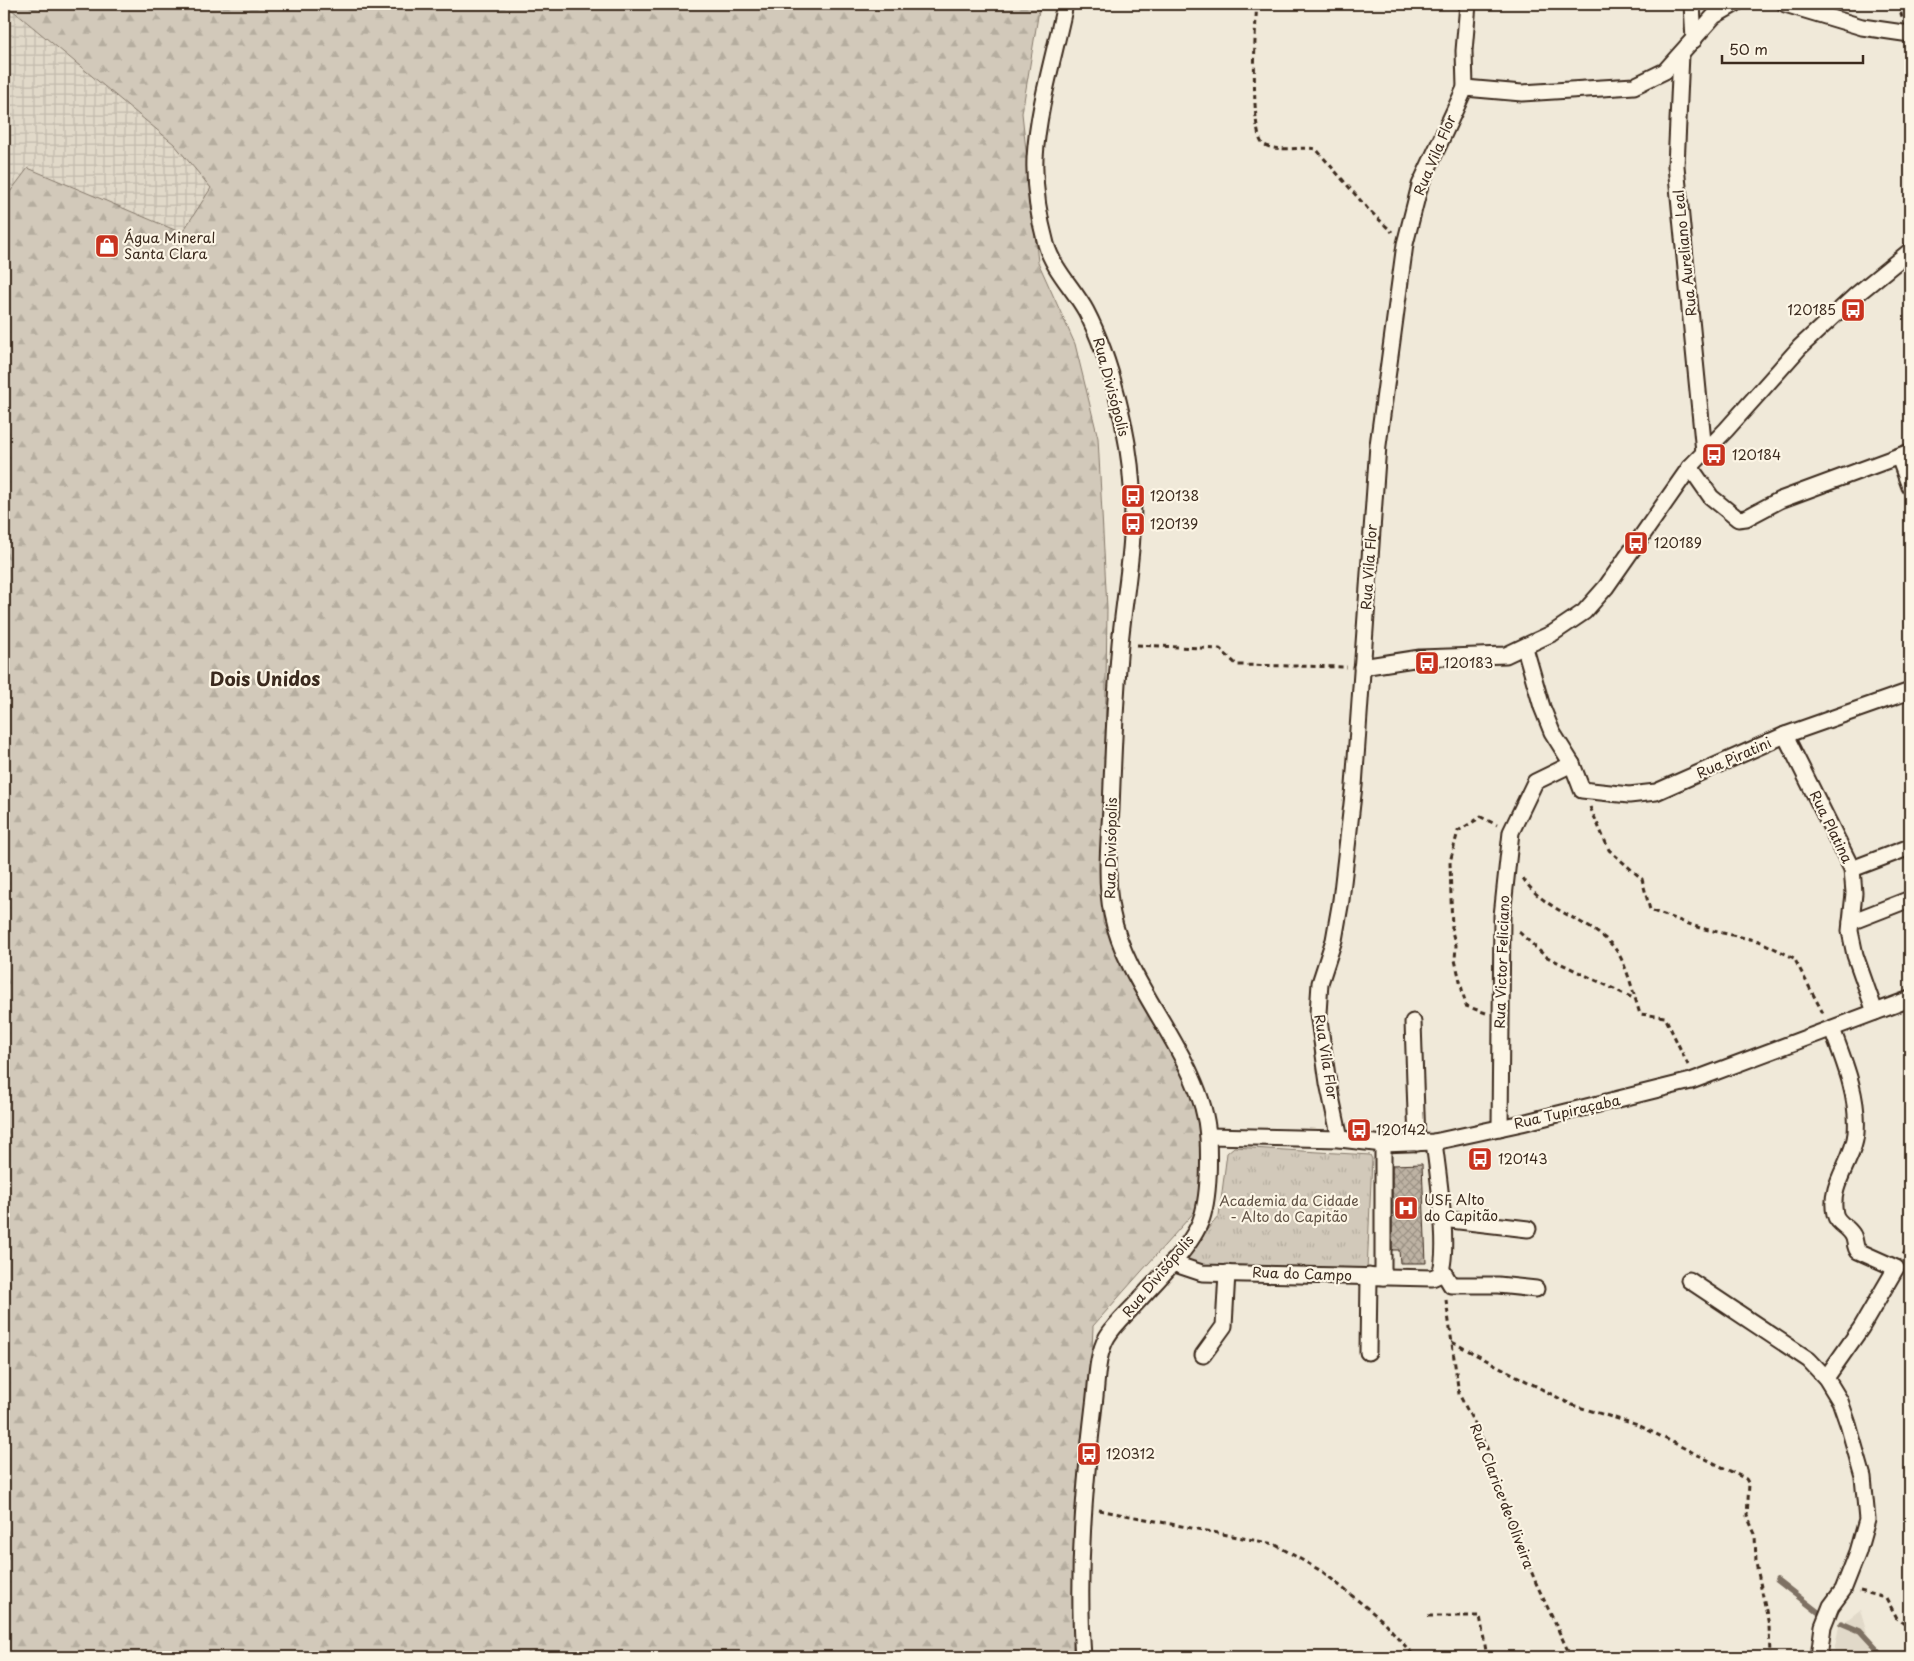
<svg xmlns="http://www.w3.org/2000/svg" width="1914" height="1661" font-family="'Playpen Sans',sans-serif">
<defs>
<pattern id="industrial-grid" width="8" height="8" patternUnits="userSpaceOnUse" patternTransform="scale(1.25)"><rect width="8" height="8" fill="#e1d9c9"/><path d="M0 4h8M4 0v8" fill="none" stroke="#c2baac"/></pattern>
<pattern id="forest-firs" width="22" height="20" patternUnits="userSpaceOnUse" patternTransform="scale(1.25)"><rect width="22" height="20" fill="#d2c9ba"/><path d="M5 1l3.5 6h-7zM16 11l3.5 6h-7z" fill="#b5ad9f"/></pattern>
<pattern id="park-tufts" width="24" height="20" patternUnits="userSpaceOnUse" patternTransform="scale(1.25)"><rect width="24" height="20" fill="#d2c9ba"/><path d="M3 7l-1-3M5 7V3M7 7l1-3M15 17l-1-3M17 17v-4M19 17l1-3" fill="none" stroke="#b5ad9f"/></pattern>
<pattern id="building-cross-hatch" width="8" height="8" patternUnits="userSpaceOnUse" patternTransform="scale(1.25)"><rect width="8" height="8" fill="#beb3a4"/><path d="M0 0l8 8M0 8l8-8" fill="none" stroke="#9c9285"/></pattern>
</defs>
<rect width="100%" height="100%" fill="#f0e9d9"/>
<filter id="ink" filterUnits="userSpaceOnUse"><feTurbulence type="fractalNoise" baseFrequency=".02" numOctaves="2"/><feDisplacementMap in="SourceGraphic" scale="10" xChannelSelector="R" yChannelSelector="G"/><feConvolveMatrix kernelMatrix="1 2 1 2 8 2 1 2 1" color-interpolation-filters="sRGB"/></filter>
<g filter="url(#ink)">
<polygon fill="#e1d9c9" points="1860,1610 1871,1647 1870,1657 1833,1657 1839,1626"/>
<polygon fill="url(#industrial-grid)" points="4,4 337,4 207,234 4,257"/>
<polygon fill="url(#forest-firs)" stroke="#867a6c" points="5,4 1040,4 1022,113 1038,262 1075,344 1098,438 1107,608 1103,923 1174,1034 1208,1109 1204,1201 1093,1326 1085,1517 1072,1657 4,1657 4,200 28,168 182,233 211,188 174,144"/>
<polygon fill="url(#park-tufts)" stroke="#867a6c" points="1234,1147 1370,1155 1372,1159 1367,1271 1238,1265 1208,1268 1188,1261 1185,1255 1219,1216 1227,1153"/>
<g fill="none" stroke-linecap="round" stroke-linejoin="round">
<g stroke="#7e7163" stroke-width="5.5">
<polyline points="1777,1580 1818,1612"/>
<polyline points="1841,1623 1860,1631 1884,1657"/>
</g>
</g>
<polygon fill="url(#building-cross-hatch)" stroke="#3b2a1e" points="1422,1164 1426,1263 1400,1263 1399,1250 1392,1250 1392,1165"/>
<g fill="none" stroke-linecap="round" stroke-linejoin="round">
<defs>
<g id="street">
<path d="M1065,4C1055,54 1038,106 1035,158C1034,185 1039,218 1046,244C1053,269 1074,289 1086,311C1111,359 1129,434 1132,487C1136,540 1125,591 1120,644C1115,698 1113,754 1111,809C1109,843 1105,880 1112,914C1127,990 1203,1059 1208,1136C1209,1159 1209,1192 1203,1214C1196,1242 1161,1276 1141,1298C1131,1310 1115,1323 1107,1337C1096,1356 1097,1384 1094,1405C1084,1489 1077,1573 1083,1657"/>
<polyline points="1692,4 1694,40"/>
<polyline points="1785,4 1862,27 1910,34"/>
<polyline points="1681,54 1676,166 1704,452"/>
<polyline points="1465,88 1522,93 1634,86 1665,71 1714,16 1735,4"/>
<polyline points="1899,457 1910,487"/>
<polyline points="1690,467 1711,497 1738,519 1746,518 1780,500 1910,452"/>
<polyline points="1525,648 1542,707 1552,732 1572,764 1582,790 1629,795 1656,792 1785,735 1910,691"/>
<polyline points="1362,667 1420,658 1506,655 1553,633 1584,612 1606,587 1690,467 1726,430 1800,347 1856,295 1910,251"/>
<polyline points="1785,735 1852,869 1854,893 1850,931 1855,955 1875,1012"/>
<polyline points="1852,869 1910,847"/>
<polyline points="1851,922 1910,899"/>
<polyline points="1413,1022 1417,1143"/>
<polyline points="1500,1128 1502,916 1511,832 1535,782 1572,764"/>
<polyline points="1208,1136 1340,1139 1383,1144 1434,1142 1522,1123 1691,1081 1910,999"/>
<polyline points="1340,1139 1328,1083 1318,1013 1320,983 1334,940 1341,900 1354,786 1378,445 1405,244 1420,185 1465,88 1464,51 1468,4"/>
<polyline points="1442,1219 1528,1229"/>
<path d="M1172,1263L1202,1273L1432,1278L1439,1275C1451,1255 1437,1168 1434,1142"/>
<polyline points="1442,1270 1451,1285 1498,1285 1536,1289"/>
<polyline points="1383,1277 1383,1144"/>
<polyline points="1689,1280 1809,1360 1826,1378 1840,1401 1848,1424 1863,1477 1867,1520 1858,1552 1843,1590 1831,1606 1823,1626 1819,1657"/>
<polyline points="1368,1352 1369,1276"/>
<polyline points="1203,1355 1224,1326 1227,1273"/>
<path d="M1826,1378L1861,1328L1896,1268L1858,1251C1854,1246 1856,1239 1852,1234C1847,1226 1837,1223 1835,1214C1828,1185 1854,1160 1856,1133C1859,1097 1844,1061 1832,1029"/>
</g>
</defs>
<use href="#street" stroke="#3b2a1e" stroke-width="19"/>
<g stroke="#3b2a1e" stroke-width="3" stroke-dasharray="5 4" stroke-linecap="butt">
<path d="M1257,4C1255,24 1250,134 1263,144C1277,153 1301,146 1316,149L1367,208L1392,232"/>
<polyline points="1899,4 1902,18"/>
<polyline points="1137,645 1220,649 1237,665 1347,667"/>
<polyline points="1590,807 1609,850 1642,879 1650,910 1700,928 1759,941 1794,958 1824,1015"/>
<path d="M1523,878C1545,914 1598,921 1618,953C1628,969 1634,996 1640,1014L1665,1017L1688,1065"/>
<polyline points="1519,932 1545,956 1635,999"/>
<polyline points="1486,1013 1466,1006 1455,960 1456,945 1452,932 1450,862 1458,831 1481,817 1497,825"/>
<polyline points="1903,1255 1910,1243"/>
<polyline points="1906,1282 1910,1287"/>
<polyline points="1446,1300 1459,1394 1487,1448 1507,1512 1536,1583 1571,1657"/>
<polyline points="1452,1342 1572,1405 1638,1425 1746,1479 1749,1484 1747,1516 1755,1534 1756,1563 1769,1625 1770,1657"/>
<polyline points="1099,1510 1274,1544 1323,1572 1383,1621 1415,1657"/>
<polyline points="1860,1591 1886,1598 1897,1618 1910,1629"/>
<polyline points="1428,1616 1480,1616 1487,1657"/>
</g>
<use href="#street" stroke="#fcf5e5" stroke-width="15"/>
</g>
</g>
<defs>
<symbol id="shop-square" viewBox="-11 -11 22 22"><rect x="-9" y="-9" width="18" height="18" rx="4" fill="#c8321e" stroke="#fcf5e5"/><path d="M-5-2.5h2.3a2.7 3.5 0 0 1 5.4 0H5L5.5 6h-11ZM-1.5-2.5h3a1.5 2.3 0 0 0-3 0Z" fill="#fff"/></symbol>
<symbol id="bus-square" viewBox="-11 -11 22 22"><rect x="-9" y="-9" width="18" height="18" rx="4" fill="#c8321e" stroke="#fcf5e5"/><path d="M-5-6H5V4H4V6H2V4H-2V6H-4V4H-5ZM-3.5-4V0h7V-4ZM-3.5 1.2v1.5H-2V1.2ZM2 1.2v1.5H3.5V1.2Z" fill="#fff"/></symbol>
<symbol id="hospital-square" viewBox="-11 -11 22 22"><rect x="-9" y="-9" width="18" height="18" rx="4" fill="#c8321e" stroke="#fcf5e5"/><path d="M-5-5h3v3.5h4V-5h3V5h-3V1.5h-4V5h-3Z" fill="#fff"/></symbol>
</defs>
<g fill-rule="evenodd">
<use href="#shop-square" x="93" y="232" width="28" height="28"/>
<use href="#bus-square" x="1839" y="296" width="28" height="28"/>
<use href="#bus-square" x="1700" y="441" width="28" height="28"/>
<use href="#bus-square" x="1119" y="482" width="28" height="28"/>
<use href="#bus-square" x="1119" y="510" width="28" height="28"/>
<use href="#bus-square" x="1622" y="529" width="28" height="28"/>
<use href="#bus-square" x="1413" y="649" width="28" height="28"/>
<use href="#bus-square" x="1345" y="1116" width="28" height="28"/>
<use href="#bus-square" x="1466" y="1145" width="28" height="28"/>
<use href="#hospital-square" x="1392" y="1194" width="28" height="28"/>
<use href="#bus-square" x="1075" y="1440" width="28" height="28"/>
</g>
<g text-anchor="middle" stroke-width="4.5" stroke-linejoin="round" paint-order="stroke">
<g font-size="14" fill="#3b2a1e" stroke="#fcf5e5">
<text transform="translate(1435 155) rotate(-67)" y="5">Rua Vila Flor</text>
<text transform="translate(1685 253) rotate(-96)" y="5">Rua Aureliano Leal</text>
<text transform="translate(1111 387) rotate(75)" y="5">Rua Divisópolis</text>
<text transform="translate(1369 567) rotate(-86)" y="5">Rua Vila Flor</text>
<text transform="translate(1734 758) rotate(-24)" y="5">Rua Piratini</text>
<text transform="translate(1831 827) rotate(64)" y="5">Rua Platina</text>
<text transform="translate(1111 848) rotate(-89)" y="5">Rua Divisópolis</text>
<text transform="translate(1502 962) rotate(-88)" y="5">Rua Victor Feliciano</text>
<text transform="translate(1326 1057) rotate(81)" y="5">Rua Vila Flor</text>
<text transform="translate(1567 1112) rotate(-13)" y="5">Rua Tupiraçaba</text>
<text transform="translate(1302 1274) rotate(2)" y="5">Rua do Campo</text>
<text transform="translate(1158 1276) rotate(-50)" y="5">Rua Divisópolis</text>
<text transform="translate(1502 1496) rotate(69)" y="5">Rua Clarice de Oliveira</text>
</g>
<g font-size="14" fill="#3b2a1e" stroke="#fcf5e5" text-anchor="start">
<text x="124" y="243">Água Mineral<tspan x="124" dy="16">Santa Clara</tspan></text>
<text x="1836" y="315" text-anchor="end">120185</text>
<text x="1732" y="460">120184</text>
<text x="1150" y="501">120138</text>
<text x="1150" y="529">120139</text>
<text x="1654" y="548">120189</text>
<text x="1444" y="668">120183</text>
<text x="1376" y="1135">120142</text>
<text x="1498" y="1164">120143</text>
<text x="1424" y="1205">USF Alto<tspan x="1424" dy="16">do Capitão</tspan></text>
<text x="1106" y="1459">120312</text>
</g>
<g font-size="14" fill="#615245" stroke="#fcf5e5">
<text x="1289" y="1206">Academia da Cidade<tspan x="1289" dy="16">- Alto do Capitão</tspan></text>
</g>
<g font-size="19" font-weight="bold" fill="#3b2a1e" stroke="#fcf5e5">
<text x="265" y="686">Dois Unidos</text>
</g>
</g>
<rect width="1914" height="1661" fill="none" stroke="#fcf5e5" stroke-width="20"/>
<rect x="10" y="10" width="1894" height="1641" fill="none" stroke="#3b2a1e" stroke-width="2" filter="url(#ink)"/>
<path d="M1722 55v8h141v-8" fill="none" stroke="#3b2a1e" stroke-width="2.5"/>
<text x="1729" y="55" font-size="15" fill="#3b2a1e" stroke="#fcf5e5" stroke-width="4" paint-order="stroke">50 m</text>
</svg>
